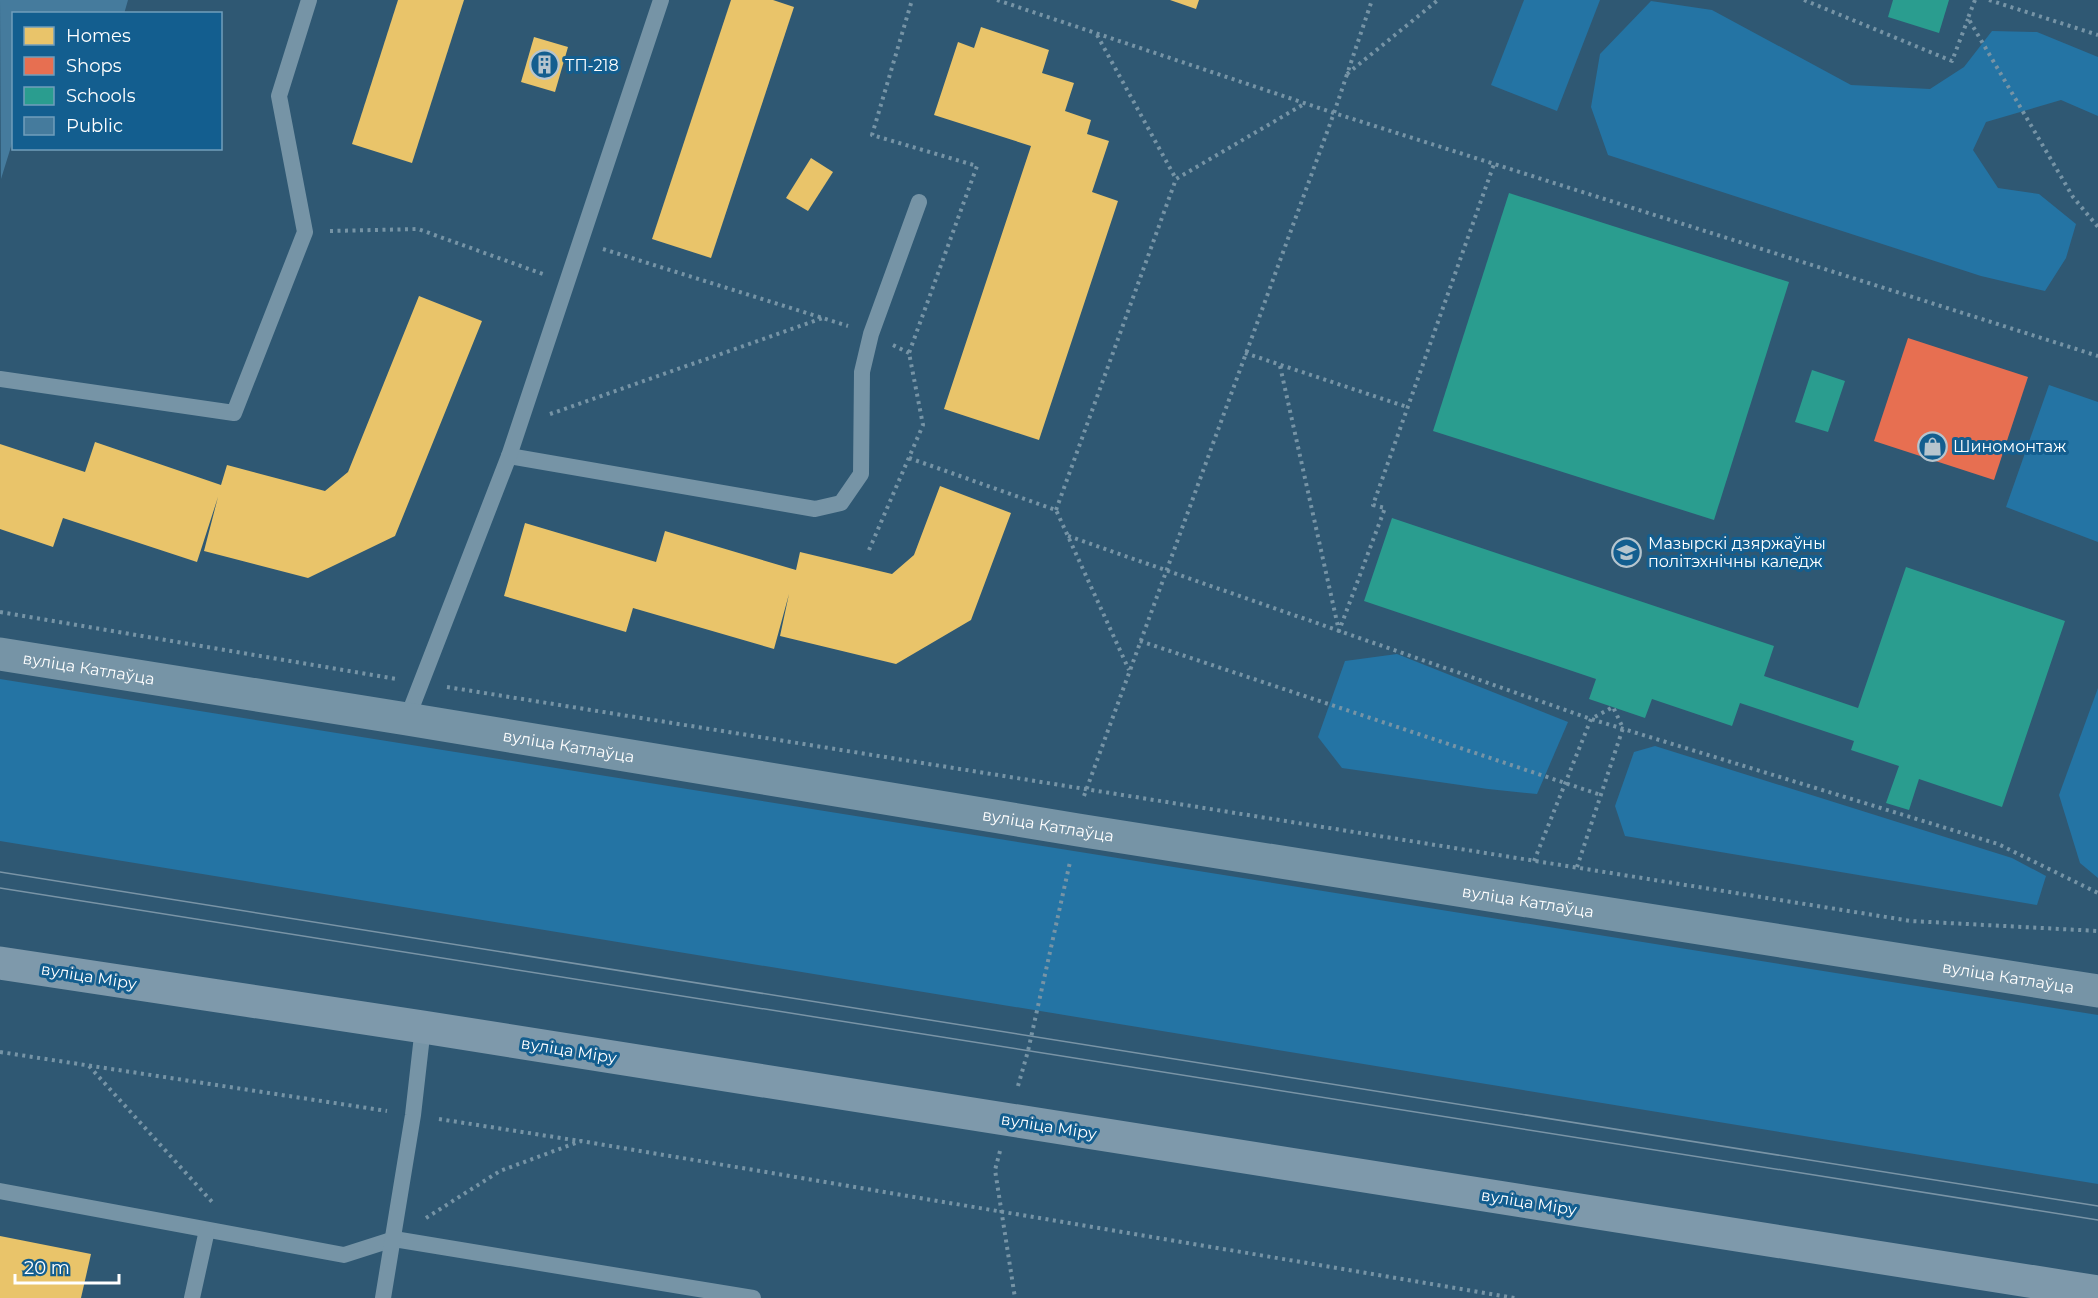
<svg xmlns="http://www.w3.org/2000/svg" width="2098" height="1298" font-family="Montserrat,sans-serif">
<rect width="100%" height="100%" fill="#2f5873"/>
<g fill="#2474a4">
<polygon points="1524,0 1600,0 1557,111 1491,85"/>
<polygon points="1651,1 1712,10 1851,85 1930,89 1964,67 1992,31 2037,32 2098,57 2098,116 2061,100 1986,122 1973,150 1998,188 2039,194 2076,224 2066,258 2045,291 1981,276 1608,155 1591,107 1600,54"/>
<polygon points="2049,385 2098,402 2098,542 2006,507"/>
<polygon points="1397,654 1568,722 1537,794 1488,789 1342,768 1318,737 1345,661"/>
<polygon points="0,679 2098,1015 2098,1184 0,841"/>
<polygon points="2098,688 2098,878 2080,863 2059,795"/>
<polygon points="1655,746 2012,858 2046,876 2037,905 1625,836 1615,806 1634,752"/>
</g>
<g fill="#e9c46a">
<polygon points="398,0 464,0 412,163 352,144"/>
<polygon points="731,0 773,0 794,7 711,258 652,239"/>
<polygon points="1170,0 1199,0 1196,9"/>
<polygon points="981,27 1049,50 1042,73 1074,83 1065,111 1091,120 1087,134 1109,141 1092,192 1118,201 1039,440 944,409 1031,146 934,115 958,42 974,48"/>
<polygon points="534,37 568,47 555,92 521,82"/>
<polygon points="811,158 833,172 808,211 786,198"/>
<polygon points="419,296 482,321 395,536 308,578 204,551 218,497 197,562 63,518 53,547 0,529 0,444 85,472 95,442 221,485 227,465 325,491 348,472"/>
<polygon points="940,486 1011,513 971,620 896,664 780,636 789,594 774,649 633,608 626,632 504,596 525,523 656,562 665,531 796,570 800,552 892,574 914,555"/>
<polygon points="0,1236 91,1254 81,1298 0,1298"/>
</g>
<polygon fill="#e76f51" points="1908,338 2028,377 1994,480 1874,441"/>
<g fill="#2a9d8f">
<polygon points="1893,0 1949,0 1939,33 1888,17"/>
<polygon points="1509,193 1789,282 1714,520 1433,431"/>
<polygon points="1812,370 1845,381 1828,432 1795,422"/>
<polygon points="1392,518 1774,646 1764,676 1858,708 1906,567 2065,621 2002,807 1919,779 1909,810 1886,803 1899,766 1851,750 1854,741 1740,703 1732,726 1652,699 1645,718 1589,699 1596,679 1364,601"/>
</g>
<polygon fill="#457b9d" points="0,0 128,0 124,14 14,14 14,137 1,179"/>
<g fill="none" stroke-linecap="round" stroke-linejoin="round">
<g stroke="#7694a6" stroke-width="4" stroke-dasharray="3 4.5" stroke-linecap="butt">
<polyline points="997,0 1334,113 2098,356"/>
<polyline points="1804,0 1952,61 1968,19"/>
<polyline points="1975,0 1968,18 2073,197 2098,227"/>
<polyline points="1989,0 2098,35"/>
<polyline points="1097,35 1176,179"/>
<polyline points="1347,74 1438,0"/>
<polyline points="330,231 418,229 543,274"/>
<polyline points="603,249 848,326"/>
<polyline points="893,345 909,353"/>
<polyline points="1245,353 1407,407"/>
<polyline points="1280,366 1339,631 1385,508 1373,505 1494,164"/>
<polyline points="550,414 823,318"/>
<polyline points="909,458 1056,510 1129,670"/>
<polyline points="1056,510 1176,179 1304,104"/>
<polyline points="1068,536 1591,719 1998,844 2098,893"/>
<polyline points="869,550 923,425 909,353 977,166 872,135 912,0"/>
<polyline points="0,612 396,679"/>
<polyline points="1140,641 1601,795"/>
<polyline points="447,687 1911,921 2098,931"/>
<polyline points="1084,796 1334,113 1372,0"/>
<polyline points="1534,861 1591,719 1613,707 1623,728 1577,867"/>
<polyline points="0,1052 387,1111"/>
<polyline points="89,1066 213,1203"/>
<polyline points="1018,1086 1028,1051 1070,862"/>
<polyline points="439,1119 580,1141"/>
<polyline points="1000,1151 995,1170 1015,1298"/>
<polyline points="426,1218 500,1171 581,1141 1515,1298"/>
</g>
<g stroke="#7694a6" stroke-width="16">
<polyline points="0,379 234,413 305,232 279,96 309,0"/>
<polyline points="509,456 815,509 841,503 861,474 862,372 871,334 919,202"/>
<polyline points="407,719 509,456 661,0"/>
<polyline points="0,1191 344,1255 394,1239 753,1298"/>
<polyline points="192,1298 207,1230"/>
<polyline points="383,1298 413,1115 423,1027"/>
</g>
<path stroke="#7694a6" stroke-width="33" id="s1" d="M0,654L407,719L1078,830L2098,991"/>
<polyline stroke="#7e99ab" stroke-width="33" points="0,963 423,1027 2098,1292"/>
<g stroke="#7994a6" stroke-width="1.5">
<polyline points="0,872 2098,1206"/>
<polyline points="0,888 2098,1220"/>
</g>
</g>
<defs>
<symbol id="building-ring" viewBox="-11 -11 22 22"><circle r="9.5" fill="#135e8f" stroke="#b6c5ce" stroke-width="1.5"/><path d="M-4-6H4V6H1V3H-1V6H-4ZM-2.5-4.3h1.7v1.8h-1.7ZM.8-4.3h1.7v1.8H.8ZM-2.5-1h1.7V.8h-1.7ZM.8-1h1.7V.8H.8Z" fill="#b6c5ce"/></symbol>
<symbol id="shop-ring" viewBox="-11 -11 22 22"><circle r="9.5" fill="#135e8f" stroke="#b6c5ce" stroke-width="1.5"/><path d="M-5-2.5h2.3a2.7 3.5 0 0 1 5.4 0H5L5.5 6h-11ZM-1.5-2.5h3a1.5 2.3 0 0 0-3 0Z" fill="#b6c5ce"/></symbol>
<symbol id="university-ring" viewBox="-11 -11 22 22"><circle r="9.5" fill="#135e8f" stroke="#b6c5ce" stroke-width="1.5"/><path d="M0-5L7-2L0 1L-7-2ZM-4 1L0 2.5L4 1V4Q0 6-4 4Z" fill="#b6c5ce"/></symbol>
</defs>
<g fill-rule="evenodd">
<use href="#building-ring" x="528" y="48" width="33" height="33"/>
<use href="#shop-ring" x="1916" y="430" width="33" height="33"/>
<use href="#university-ring" x="1610" y="536" width="33" height="33"/>
</g>
<g text-anchor="middle" stroke-width="6" stroke-linejoin="round" paint-order="stroke">
<g font-size="16" fill="#fff" stroke="#135e8f" text-anchor="start">
<text x="565" y="71">ТП-218</text>
<text x="1953" y="452">Шиномонтаж</text>
<text x="1648" y="549">Мазырскі дзяржаўны<tspan x="1648" dy="18">політэхнічны каледж</tspan></text>
</g>
<g font-size="16" fill="#fff" stroke="#135e8f">
<text dy="6" stroke="none"><textPath href="#s1" startOffset="90">вуліца Катлаўца</textPath></text>
<text dy="6" stroke="none"><textPath href="#s1" startOffset="576">вуліца Катлаўца</textPath></text>
<text dy="6" stroke="none"><textPath href="#s1" startOffset="1062">вуліца Катлаўца</textPath></text>
<text dy="6" stroke="none"><textPath href="#s1" startOffset="1548">вуліца Катлаўца</textPath></text>
<text transform="translate(89 976) rotate(9)" y="6">вуліца Міру</text>
<text dy="6" stroke="none"><textPath href="#s1" startOffset="2034">вуліца Катлаўца</textPath></text>
<text transform="translate(569 1050) rotate(9)" y="6">вуліца Міру</text>
<text transform="translate(1049 1126) rotate(9)" y="6">вуліца Міру</text>
<text transform="translate(1529 1202) rotate(9)" y="6">вуліца Міру</text>
</g>
</g>
<rect x="12" y="12" width="210" height="138" fill="#135e8f" stroke="#719ebc" stroke-width="1.5"/>
<rect x="24" y="27" width="30" height="18" fill="#e9c46a" stroke="#719ebc" stroke-width="1.5"/>
<text x="66" y="42" font-size="18" fill="#ffffff">Homes</text>
<rect x="24" y="57" width="30" height="18" fill="#e76f51" stroke="#719ebc" stroke-width="1.5"/>
<text x="66" y="72" font-size="18" fill="#ffffff">Shops</text>
<rect x="24" y="87" width="30" height="18" fill="#2a9d8f" stroke="#719ebc" stroke-width="1.5"/>
<text x="66" y="102" font-size="18" fill="#ffffff">Schools</text>
<rect x="24" y="117" width="30" height="18" fill="#457b9d" stroke="#719ebc" stroke-width="1.5"/>
<text x="66" y="132" font-size="18" fill="#ffffff">Public</text>
<path d="M15 1274v9h104v-9" fill="none" stroke="#ffffff" stroke-width="3"/>
<text x="24" y="1274" font-size="18" fill="#ffffff" stroke="#135e8f" stroke-width="4.5" paint-order="stroke">20 m</text>
</svg>
